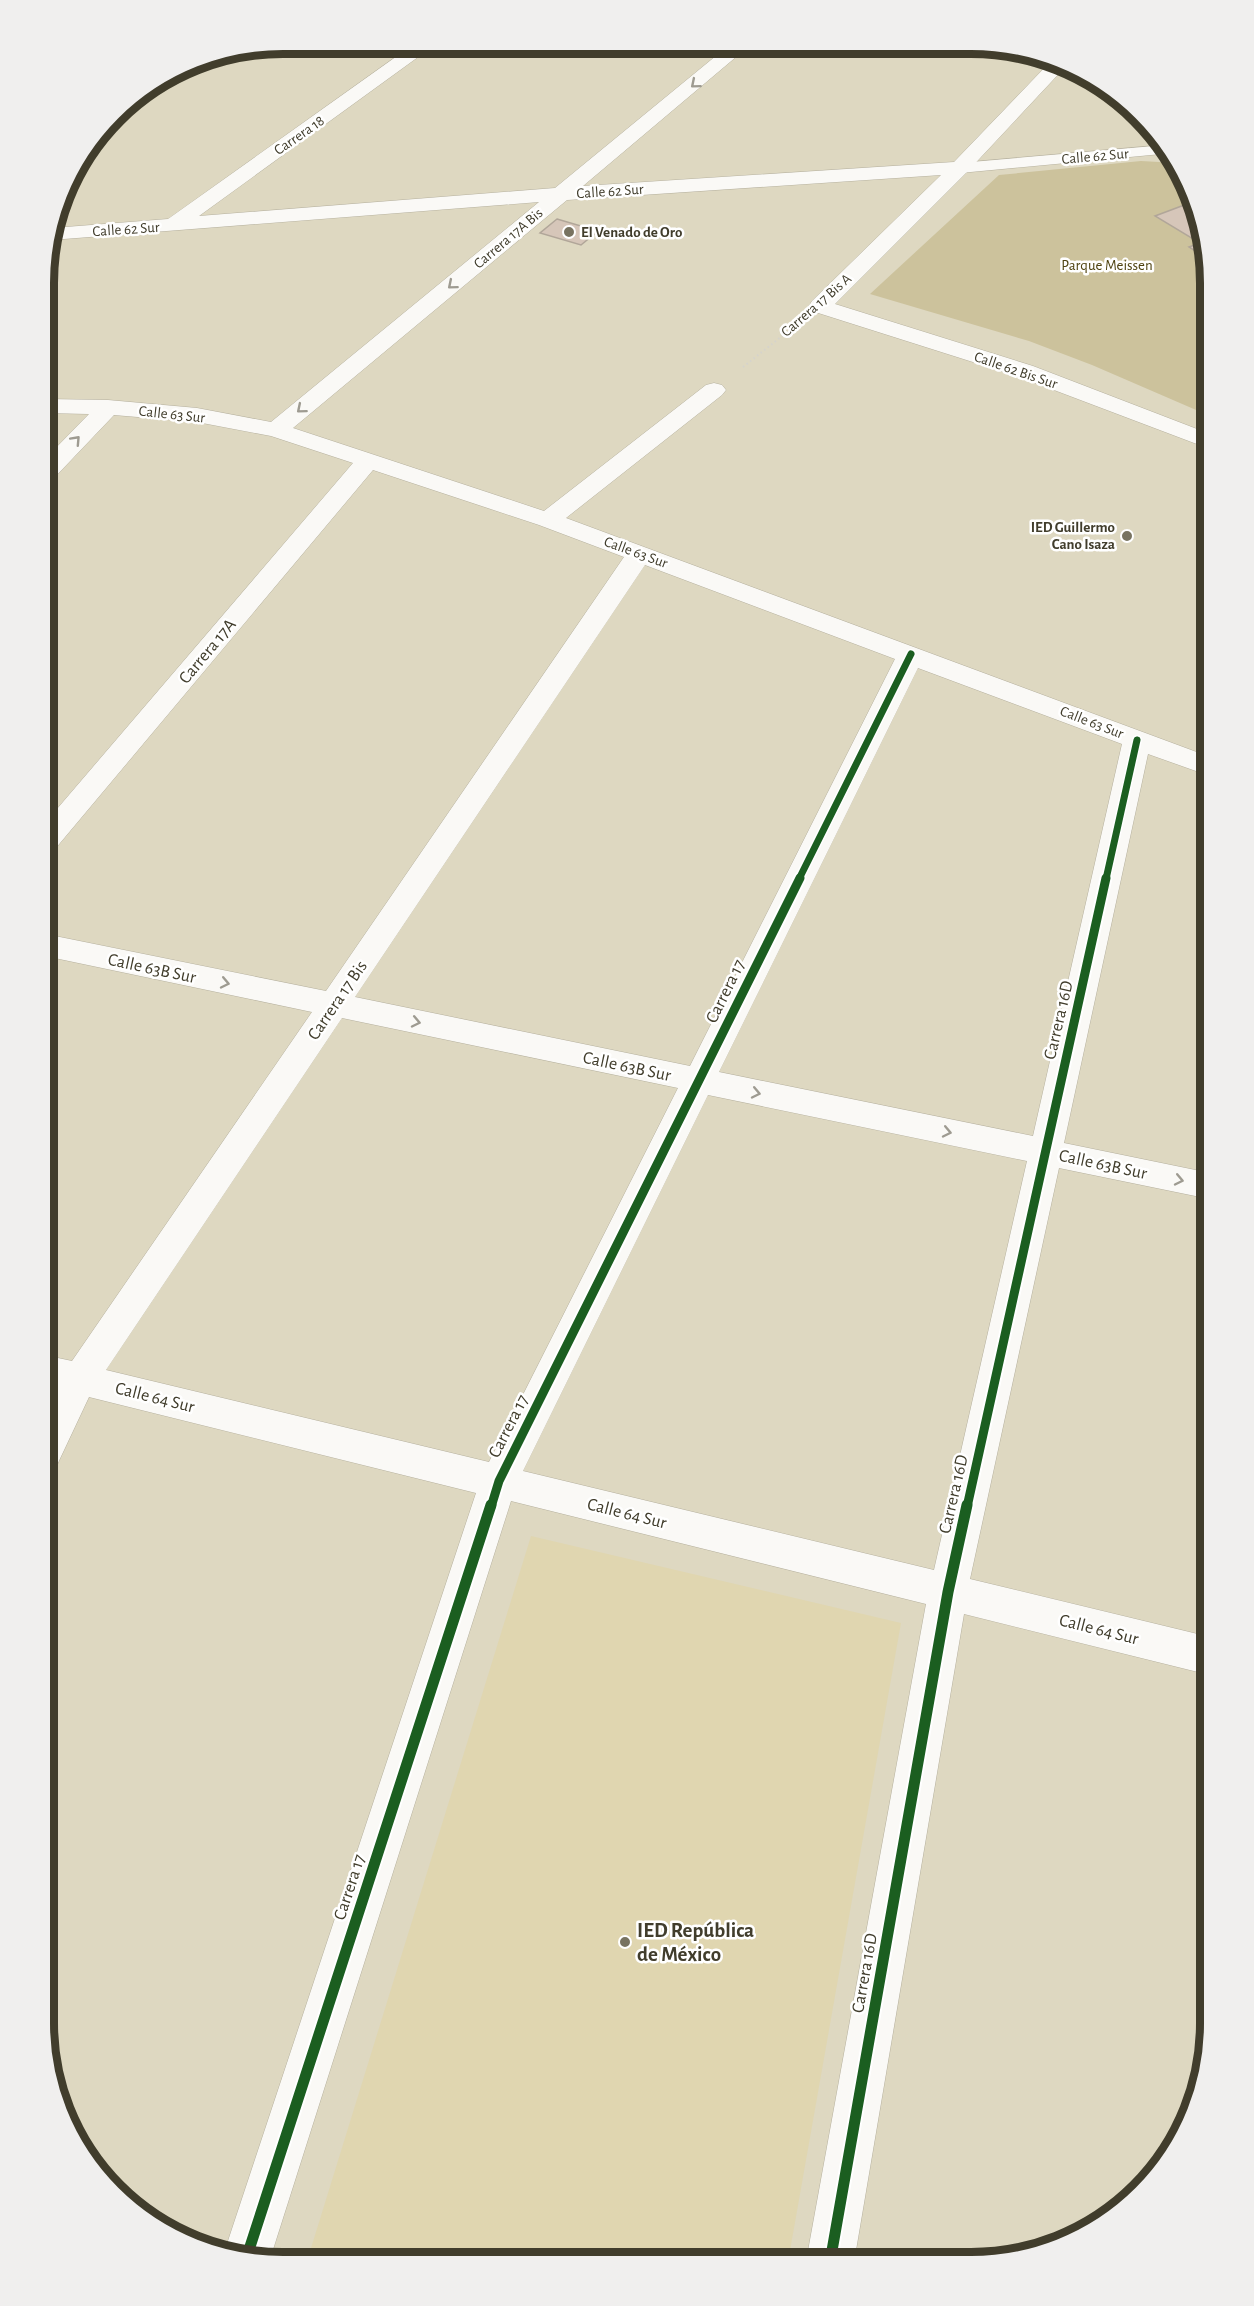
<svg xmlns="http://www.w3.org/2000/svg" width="1254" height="2306" font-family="'Alegreya Sans',sans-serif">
<rect width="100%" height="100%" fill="#ded8c1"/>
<polygon fill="#e0d6b0" points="531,1536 901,1623 788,2262 307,2261"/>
<polygon fill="#ccc29c" points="1141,161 1177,163 1198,206 1210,283 1210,416 1092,365 1029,341 870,294 999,175"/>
<g fill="#d6c6b9" stroke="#b1a699" stroke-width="1.5">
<polygon points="1195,201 1198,206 1206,258 1189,247 1200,243 1155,216"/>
<polygon points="557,219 598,231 581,245 540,233"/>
</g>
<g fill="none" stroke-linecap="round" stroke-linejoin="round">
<defs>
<polygon id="service" points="1166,145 1172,153 960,173 952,168 960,163"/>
<path id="minor" d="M414,44H436L199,216L555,188L728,46H749L583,186L954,162L1052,60L1067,65L967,172L835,304L1033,366L1210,434V449L1017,376L812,311L809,306L812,301L941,175L567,200L293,428L544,511L706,385L714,383L722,385L726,390L722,395L566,518L1210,757V776L1148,754L1064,1143L1210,1173V1199L1059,1168L970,1579L1210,1637V1675L964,1614L854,2262H806L926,1604L511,1501L270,2259L252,2260L224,2253L476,1493L89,1397L57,1465L44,1469V1415L57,1389L44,1386V1355L72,1361L312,1012L45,956V934L326,991L624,557L539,525L373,470L55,849L45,852V823L353,463L271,436L197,422L114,415L54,478L45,480V459L89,414L45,413V399L108,400L197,408L271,422L539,202L51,240L53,228L168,219ZM645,565L895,659L690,1066L355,997ZM918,668L1122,744L1033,1136L719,1072ZM342,1018L678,1088L489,1462L106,1370ZM708,1095L1027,1161L934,1570L523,1471Z"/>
</defs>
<use href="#service" stroke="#b5b09e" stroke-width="1"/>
<use href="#minor" stroke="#b5b09e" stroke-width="1"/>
<polyline stroke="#d5d3cc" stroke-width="2" stroke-dasharray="1.5 3" stroke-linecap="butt" points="743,367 791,329"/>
<use href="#service" fill="#faf9f6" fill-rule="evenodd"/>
<use href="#minor" fill="#faf9f6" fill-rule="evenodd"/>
<defs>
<g id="cycleway-far2">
<polyline points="799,879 911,654"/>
<polyline points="1106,879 1137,740"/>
</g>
<g id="cycleway-far1">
<polyline points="491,1507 499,1481 800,878"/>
<polyline points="967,1507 1106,878"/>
</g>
<g id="cycleway">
<polyline points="246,2259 491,1505"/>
<polyline points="830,2262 948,1592 967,1505"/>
</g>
</defs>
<use href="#cycleway-far2" stroke="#fff" stroke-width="10"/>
<use href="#cycleway-far1" stroke="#fff" stroke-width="13"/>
<use href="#cycleway" stroke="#fff" stroke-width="15"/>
<use href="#cycleway-far2" stroke="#1b5e20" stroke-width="7"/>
<use href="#cycleway-far1" stroke="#1b5e20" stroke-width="9"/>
<use href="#cycleway" stroke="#1b5e20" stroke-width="11"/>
</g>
<defs><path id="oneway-chevron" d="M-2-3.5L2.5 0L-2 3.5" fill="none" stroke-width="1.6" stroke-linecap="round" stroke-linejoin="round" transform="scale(1.5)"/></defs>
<g stroke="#9e9b91">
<use href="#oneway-chevron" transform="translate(695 84) rotate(140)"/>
<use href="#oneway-chevron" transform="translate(452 285) rotate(140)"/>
<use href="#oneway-chevron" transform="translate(301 409) rotate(140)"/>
<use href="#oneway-chevron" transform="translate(76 440) rotate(-47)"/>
<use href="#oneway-chevron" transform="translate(225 983) rotate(12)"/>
<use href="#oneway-chevron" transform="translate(416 1022) rotate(12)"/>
<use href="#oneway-chevron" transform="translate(756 1093) rotate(12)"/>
<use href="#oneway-chevron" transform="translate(947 1132) rotate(12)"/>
<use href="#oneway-chevron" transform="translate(1179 1180) rotate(12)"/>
</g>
<g fill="#787360" stroke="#fff" stroke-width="2">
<circle cx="569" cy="232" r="6"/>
<circle cx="1127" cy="536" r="6"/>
<circle cx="625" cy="1942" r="6"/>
</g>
<g text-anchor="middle" stroke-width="5" stroke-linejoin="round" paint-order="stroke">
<g font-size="15" fill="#413d2c" stroke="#fff">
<text transform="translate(299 135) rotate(-35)" y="5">Carrera 18</text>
<text transform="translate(1095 156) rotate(-5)" y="5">Calle 62 Sur</text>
<text transform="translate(610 191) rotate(-4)" y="5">Calle 62 Sur</text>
<text transform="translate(126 229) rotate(-4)" y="5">Calle 62 Sur</text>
<text transform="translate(508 238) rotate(-40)" y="5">Carrera 17A Bis</text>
<text transform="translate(816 305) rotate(-41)" y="5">Carrera 17 Bis A</text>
<text transform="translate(1016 370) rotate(19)" y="5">Calle 62 Bis Sur</text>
<text transform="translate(172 414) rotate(6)" y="5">Calle 63 Sur</text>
<text transform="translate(636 552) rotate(20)" y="5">Calle 63 Sur</text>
<text transform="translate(1092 722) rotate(21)" y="5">Calle 63 Sur</text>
</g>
<g font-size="15" font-weight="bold" fill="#413d2c" stroke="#fff" text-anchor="start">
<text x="581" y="237">El Venado de Oro</text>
<text x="1115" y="532" text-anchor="end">IED Guillermo<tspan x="1115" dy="17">Cano Isaza</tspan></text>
</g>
<g font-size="15" fill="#4f4311" stroke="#fff">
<text x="1107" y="270">Parque Meissen</text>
</g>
<g font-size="18" fill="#413d2c" stroke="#fff">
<text transform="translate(207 651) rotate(-50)" y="6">Carrera 17A</text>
<text transform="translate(152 968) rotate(12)" y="6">Calle 63B Sur</text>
<text transform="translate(725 991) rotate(-64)" y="6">Carrera 17</text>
<text transform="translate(337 1000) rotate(-56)" y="6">Carrera 17 Bis</text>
<text transform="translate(1058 1020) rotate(-77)" y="6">Carrera 16D</text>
<text transform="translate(627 1066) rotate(12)" y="6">Calle 63B Sur</text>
<text transform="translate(1103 1164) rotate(12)" y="6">Calle 63B Sur</text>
<text transform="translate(155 1397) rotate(14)" y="6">Calle 64 Sur</text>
<text transform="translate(508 1426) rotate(-63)" y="6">Carrera 17</text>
<text transform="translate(953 1494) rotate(-77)" y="6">Carrera 16D</text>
<text transform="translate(627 1513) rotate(14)" y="6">Calle 64 Sur</text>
<text transform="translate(1099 1629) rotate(14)" y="6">Calle 64 Sur</text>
<text transform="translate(349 1887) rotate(-72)" y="6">Carrera 17</text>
<text transform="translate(864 1973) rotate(-80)" y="6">Carrera 16D</text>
</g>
<g font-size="21" font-weight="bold" fill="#413d2c" stroke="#fff" text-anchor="start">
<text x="637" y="1937">IED República<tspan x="637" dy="24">de México</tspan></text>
</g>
</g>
<path d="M0 0H1254V2306H0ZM283 54H971A229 229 0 0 1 1200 283V2023A229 229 0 0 1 971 2252H283A229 229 0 0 1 54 2023V283A229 229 0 0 1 283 54Z" fill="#f0efee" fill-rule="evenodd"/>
<path fill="none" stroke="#413d2c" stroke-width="8" d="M283 54H971A229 229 0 0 1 1200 283V2023A229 229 0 0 1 971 2252H283A229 229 0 0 1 54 2023V283A229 229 0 0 1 283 54Z"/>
</svg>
